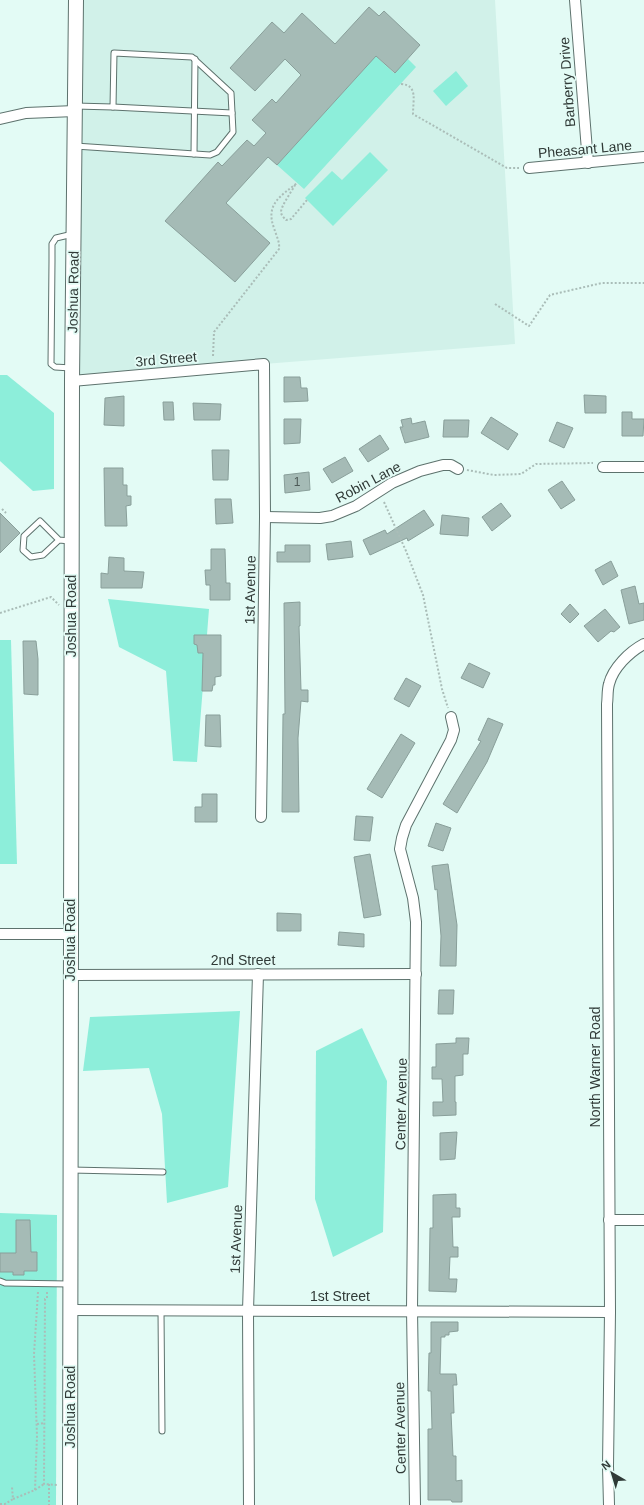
<svg xmlns="http://www.w3.org/2000/svg" width="644" height="1505" font-family="Helvetica,sans-serif">
<rect width="100%" height="100%" fill="#e3fbf5"/>
<polygon fill="#d1f1e9" points="76,0 495,0 515,344 264,364 72,381"/>
<g fill="#8deeda">
<polygon points="364,45 394,73 408,59 416,67 304,189 277,165 366,67"/>
<polygon points="456,71 468,86 446,106 433,91"/>
<polygon points="370,152 388,170 333,226 305,198 332,171 342,180"/>
<polygon points="0,375 7,375 54,413 54,489 33,491 0,461"/>
<polygon points="108,599 209,609 197,762 173,761 166,671 119,647"/>
<polygon points="0,640 11,640 17,864 0,864"/>
<polygon points="240,1011 228,1187 167,1203 162,1114 149,1068 83,1071 90,1017"/>
<polygon points="362,1028 387,1081 383,1232 333,1257 315,1199 316,1051"/>
<polygon points="0,1213 57,1215 56,1505 0,1505"/>
</g>
<g fill="#a5bbb6" stroke="#899f9a">
<polygon points="369,7 379,16 384,11 420,45 395,73 376,56 277,165 268,157 226,203 270,243 235,282 165,221 218,162 222,166 247,140 254,146 266,133 252,120 272,99 276,103 301,75 285,59 255,91 230,68 272,22 284,33 302,13 335,44"/>
<polygon points="284,377 300,377 301,388 307,388 308,401 284,402"/>
<polygon points="584,395 606,396 606,413 585,413"/>
<polygon points="124,396 124,426 104,425 105,398"/>
<polygon points="163,402 173,402 174,420 164,420"/>
<polygon points="193,403 221,404 220,420 194,420"/>
<polygon points="622,412 632,412 632,419 644,419 643,436 622,436"/>
<polygon points="491,417 518,434 508,450 481,433"/>
<polygon points="411,418 412,424 425,421 429,437 405,443 400,427 403,427 401,420"/>
<polygon points="284,419 301,419 300,443 284,444"/>
<polygon points="444,420 469,420 468,437 443,437"/>
<polygon points="557,422 573,428 564,448 549,441"/>
<polygon points="380,435 389,449 368,462 359,449"/>
<polygon points="212,450 229,450 228,480 213,480"/>
<polygon points="345,457 353,471 332,483 323,469"/>
<polygon points="104,468 123,468 123,485 127,485 127,496 131,496 131,505 126,506 127,526 105,526"/>
<polygon points="309,472 310,490 285,493 284,475"/>
<polygon points="562,481 575,500 561,509 548,490"/>
<polygon points="215,499 231,499 233,523 216,524"/>
<polygon points="501,503 511,516 492,531 482,517"/>
<polygon points="424,510 434,525 408,541 407,538 370,555 363,540 385,530 387,534"/>
<polygon points="0,513 20,533 0,553"/>
<polygon points="442,515 469,518 468,536 440,534"/>
<polygon points="351,541 353,557 328,560 326,544"/>
<polygon points="285,545 310,545 310,562 277,562 277,552 285,552"/>
<polygon points="211,549 225,549 226,583 230,583 230,600 210,600 210,585 206,585 205,570 211,570"/>
<polygon points="109,557 124,558 124,571 144,572 142,588 101,588 101,573 108,574"/>
<polygon points="611,561 618,576 603,585 595,570"/>
<polygon points="635,586 639,604 644,603 644,620 629,624 621,590"/>
<polygon points="300,602 300,626 299,626 301,690 308,690 308,702 301,701 298,738 299,812 282,812 283,714 285,714 284,603"/>
<polygon points="570,604 579,614 570,623 561,614"/>
<polygon points="605,609 620,627 614,632 611,631 598,642 584,626"/>
<polygon points="194,635 221,635 221,676 215,677 215,685 213,685 212,691 202,691 203,653 198,653 197,645 194,644"/>
<polygon points="23,641 36,641 38,659 38,695 24,694"/>
<polygon points="469,663 490,673 483,688 461,678"/>
<polygon points="406,678 421,686 409,707 394,699"/>
<polygon points="206,715 220,715 221,747 205,746"/>
<polygon points="488,718 503,724 487,762 457,813 443,804 481,741 478,740"/>
<polygon points="401,734 415,743 382,798 367,789"/>
<polygon points="202,794 217,794 217,822 195,822 195,807 202,807"/>
<polygon points="356,816 373,817 370,841 354,840"/>
<polygon points="436,823 451,828 443,851 428,846"/>
<polygon points="370,854 381,915 364,918 354,857"/>
<polygon points="448,864 457,925 456,966 440,966 441,936 437,889 435,890 432,866"/>
<polygon points="277,913 301,914 301,931 277,931"/>
<polygon points="339,932 364,934 364,947 338,945"/>
<polygon points="439,990 454,990 453,1014 438,1014"/>
<polygon points="456,1038 469,1038 468,1054 463,1054 463,1075 455,1076 455,1102 456,1102 456,1115 433,1116 433,1102 443,1102 442,1079 432,1079 432,1067 436,1067 436,1044 456,1043"/>
<polygon points="457,1132 455,1159 440,1160 440,1133"/>
<polygon points="456,1194 456,1208 460,1208 460,1217 452,1217 453,1247 458,1247 458,1257 450,1257 449,1279 457,1279 456,1292 429,1291 430,1228 433,1228 433,1195"/>
<polygon points="16,1220 30,1220 31,1252 37,1252 37,1271 24,1271 24,1275 13,1275 13,1272 0,1272 0,1253 16,1253"/>
<polygon points="431,1322 458,1322 458,1331 449,1332 449,1335 445,1335 445,1337 441,1337 440,1374 456,1374 457,1385 453,1385 454,1413 451,1413 453,1456 456,1456 456,1481 462,1480 462,1502 452,1502 451,1500 428,1500 428,1429 432,1429 431,1391 428,1391 429,1353 431,1353"/>
</g>
<g fill="none" stroke-linecap="round" stroke-linejoin="round">
<defs>
<g id="service">
<polyline points="75,106 113,107 114,53 192,57 231,93 233,132 217,152 210,155 75,146"/>
<polyline points="113,107 232,113"/>
<polyline points="194,154 195,59"/>
<polyline points="71,368 55,367 51,364 52,261 52,244 56,238 73,234"/>
<polyline points="59,540 43,555 31,557 23,550 24,536 40,521 59,540 70,541"/>
<polyline points="71,1170 163,1172"/>
<polyline points="0,1281 5,1283 69,1284"/>
<polyline points="161,1311 162,1431"/>
</g>
<g id="minor">
<polyline points="575,0 588,163"/>
<polyline points="0,119 26,113 75,111"/>
<polyline points="529,168 644,157"/>
<polyline points="72,381 264,364 265,517 261,817"/>
<polyline points="603,467 644,467"/>
<polyline points="265,517 320,518 332,516 356,506 392,483 420,471 443,465 451,465 458,469"/>
<polyline points="0,934 70,934"/>
<polyline points="70,975 416,974"/>
<polyline points="609,1220 644,1220"/>
<polyline points="70,1310 610,1312"/>
<polyline points="249,1505 248,1311 258,974"/>
<polyline points="415,1505 412,1310 416,922 413,898 400,849 402,838 406,825 451,740 454,730 451,717"/>
<path d="M609,1505L608,1466L610,1312L607,704C608,697 607,691 609,684C613,668 629,652 644,644"/>
</g>
<polyline id="secondary" points="70,1505 72,381 76,0"/>
</defs>
<use href="#service" stroke="#5d726d" stroke-width="7"/>
<use href="#minor" stroke="#5d726d" stroke-width="12"/>
<use href="#secondary" stroke="#5d726d" stroke-width="16"/>
<g stroke="#aabdb8" stroke-width="2" stroke-dasharray="2 2" stroke-linecap="butt">
<path d="M401,84C418,85 413,100 413,114L507,168H519"/>
<path d="M295,185C292,191 281,206 281,212C281,215 284,218 286,220L291,219L307,200"/>
<polyline points="495,304 529,326 550,295 602,283 644,283"/>
<path d="M213,356L214,332L279,249C280,242 276,235 274,228C265,204 281,196 297,183"/>
<polyline points="467,470 494,475 521,474 536,464 593,463"/>
<polyline points="384,502 406,551 423,595 442,689 448,708"/>
<polyline points="2,509 6,513"/>
<polyline points="0,613 51,597 59,605"/>
<polyline points="47,1292 47,1298 45,1299 44,1484 57,1485"/>
<polyline points="37,1424 44,1423"/>
<polyline points="49,1484 49,1505"/>
<polyline points="35,1490 44,1484"/>
<polyline points="13,1499 35,1490 37,1436 34,1354 38,1292"/>
<polyline points="0,1504 5,1504 13,1499 12,1487"/>
</g>
<use href="#service" stroke="#fff" stroke-width="5"/>
<use href="#minor" stroke="#fff" stroke-width="10"/>
<use href="#secondary" stroke="#fff" stroke-width="14"/>
</g>
<g text-anchor="middle" stroke-width="3.5" stroke-linejoin="round" paint-order="stroke">
<g font-size="12" fill="#4d5a57">
<text x="297" y="486">1</text>
</g>
<g font-size="14" fill="#303a37" stroke="#e3fbf5">
<text transform="translate(567 82) rotate(-94)" y="5">Barberry Drive</text>
<text transform="translate(585 149) rotate(-5)" y="5">Pheasant Lane</text>
<text transform="translate(73 292) rotate(-89)" y="5">Joshua Road</text>
<text transform="translate(166 359) rotate(-5)" y="5">3rd Street</text>
<text transform="translate(368 482) rotate(-28)" y="5">Robin Lane</text>
<text transform="translate(250 590) rotate(-89)" y="5">1st Avenue</text>
<text transform="translate(71 616) rotate(-90)" y="5">Joshua Road</text>
<text transform="translate(70 940) rotate(-90)" y="5">Joshua Road</text>
<text x="243" y="965">2nd Street</text>
<text transform="translate(595 1067) rotate(-90)" y="5">North Warner Road</text>
<text transform="translate(401 1104) rotate(-89)" y="5">Center Avenue</text>
<text transform="translate(236 1239) rotate(-88)" y="5">1st Avenue</text>
<text x="340" y="1301">1st Street</text>
<text transform="translate(70 1407) rotate(-90)" y="5">Joshua Road</text>
<text transform="translate(400 1428) rotate(-91)" y="5">Center Avenue</text>
</g>
</g>
<g transform="translate(612 1473) rotate(322)" stroke="#e3fbf5" stroke-width="3" paint-order="stroke">
<path d="M0-3L7 15L0 10L-7 15Z" fill="#303a37"/>
<text y="-6" font-size="11" font-weight="bold" text-anchor="middle" fill="#303a37">N</text>
</g>
</svg>
